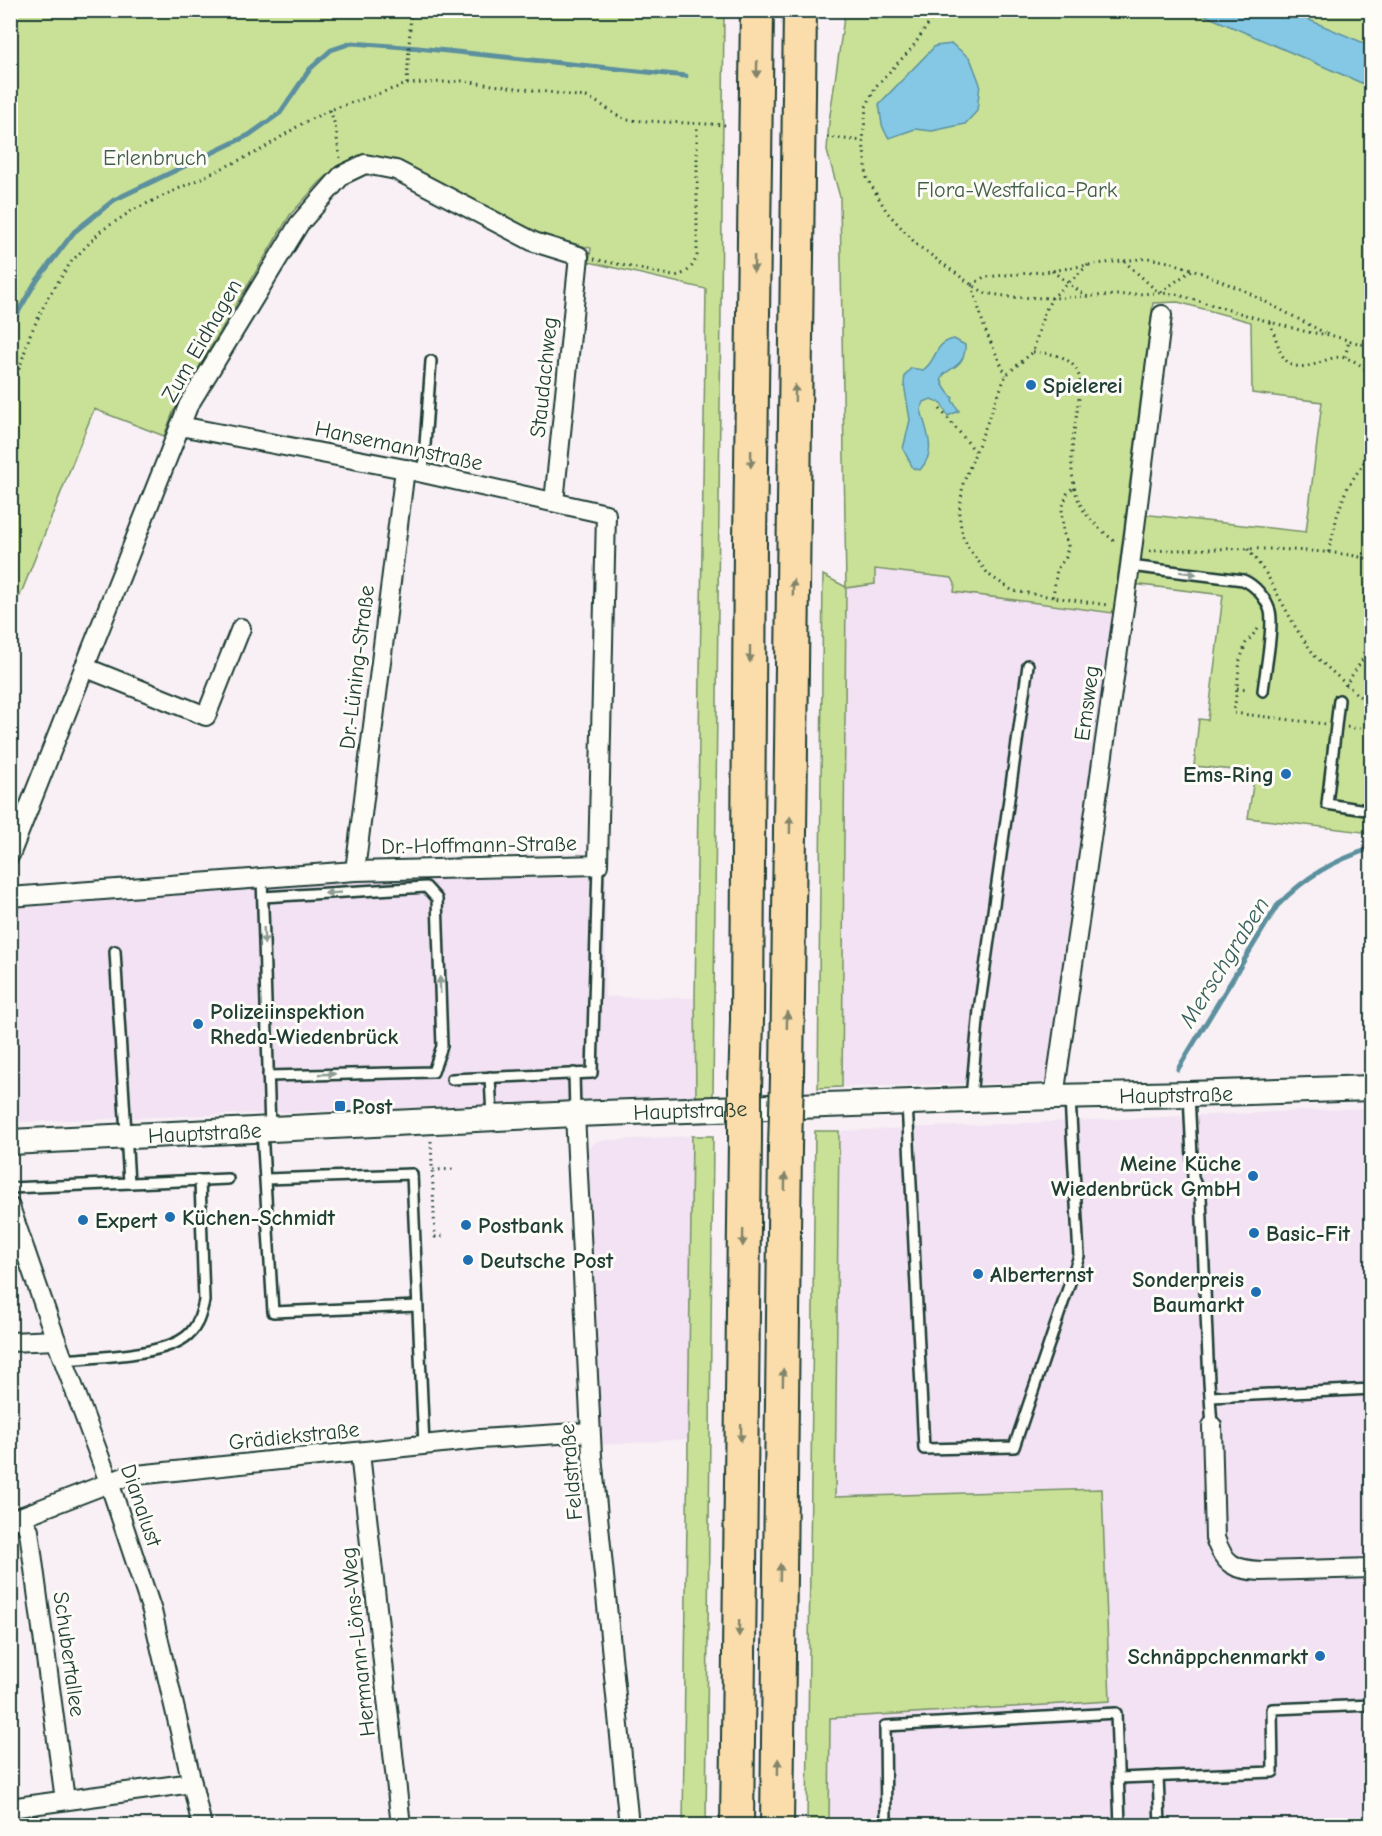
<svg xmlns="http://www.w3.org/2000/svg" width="1382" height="1836" font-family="'Comic Neue',sans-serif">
<rect width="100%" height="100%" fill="#f8f0f5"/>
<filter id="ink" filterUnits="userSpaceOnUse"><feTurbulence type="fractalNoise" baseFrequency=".0167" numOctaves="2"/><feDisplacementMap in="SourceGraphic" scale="12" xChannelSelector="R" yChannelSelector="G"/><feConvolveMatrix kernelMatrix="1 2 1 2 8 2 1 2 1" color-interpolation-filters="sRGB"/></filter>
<g filter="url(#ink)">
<g fill="#f2e2f3">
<polygon points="875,569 953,578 955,584 955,592 1113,613 1048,1082 842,1087 846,587 874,584"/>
<polygon points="606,877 605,997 695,998 696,1097 21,1122 10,1112 10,912 16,907 362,878"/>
<polygon points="1371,1108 1371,1825 829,1826 830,1718 1110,1701 1101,1489 835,1497 839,1131"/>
<polygon points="692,1136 688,1439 599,1445 585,1152 597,1141"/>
</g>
<g fill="#c9e197" stroke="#748f66" stroke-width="1.5">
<polygon points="10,11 724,11 713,1097 696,1097 695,998 706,289 589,262 591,248 536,235 367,157 335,169 320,182 290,215 204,358 176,411 174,410 164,436 94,409 20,596 11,592"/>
<polygon points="845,11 1371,11 1371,833 1248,818 1255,772 1194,766 1199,719 1208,720 1223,595 1133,584 1142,514 1306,532 1322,402 1252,393 1251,322 1178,302 1153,303 1113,613 954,592 955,584 952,578 875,569 875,584 846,588 842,1087 818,1088 823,575 846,587 840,197 827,151 829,122"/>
<polygon points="815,1131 839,1131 835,1497 1102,1489 1110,1701 830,1718 829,1826 807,1825"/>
<polygon points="692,1136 713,1136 706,1826 683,1825"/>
</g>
<g fill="#84c8e5" stroke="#5c909e" stroke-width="1.5">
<polygon points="1195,11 1288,11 1371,46 1371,87"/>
<path d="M952,44L970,58L980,84L977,111L965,124L932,131L915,129L889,138C879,125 882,118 879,104L935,46Z"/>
<path d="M954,339L965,345C967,379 921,364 953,398L952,400L959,411L948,416L941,403L931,399L924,402L921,409C926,433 938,450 920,470L913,468L903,449L910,420L904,384L905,375L911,368L923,370C938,360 933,343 954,339Z"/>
</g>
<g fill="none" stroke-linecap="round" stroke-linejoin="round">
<g stroke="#5c909e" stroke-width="5">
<polyline points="10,333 17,314 35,283 74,232 114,200 249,135 280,113 310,69 331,50 352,43 418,48 686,76"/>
<path d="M1178,1069L1277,906C1306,876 1333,861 1372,848"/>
</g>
<defs>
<g id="lane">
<polyline points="423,473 431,361"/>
<path d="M1130,566L1243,580C1255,585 1266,598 1270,611C1274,627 1265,673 1263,691"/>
<polyline points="1339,700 1327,804 1372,811"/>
<polyline points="262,877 270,1129"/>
<polyline points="263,897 426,887 437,899 442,1046 433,1072 268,1076"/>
<polyline points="115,951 129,1183"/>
<polyline points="574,1073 575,1113"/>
<polyline points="490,1077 492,1117"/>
<polyline points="452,1079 592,1073 598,865"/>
<polyline points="1189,1094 1193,1178 1201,1197 1209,1382 1212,1426"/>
<polyline points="971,1098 979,1010 1028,665"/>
<polyline points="907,1102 924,1449 1014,1447 1079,1256 1070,1099"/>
<polyline points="262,1131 273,1312 417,1306"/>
<polyline points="266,1179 412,1174 424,1445"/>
<polyline points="10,1188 228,1179"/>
<path d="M64,1360C95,1357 165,1356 188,1335C198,1326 201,1314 204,1301L200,1180"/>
<polyline points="1211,1397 1372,1389"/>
<polyline points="1158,1776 1160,1826"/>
<polyline points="1119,1778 1273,1772 1272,1709 1372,1705"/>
<polyline points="886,1826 885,1726 1116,1713 1120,1826"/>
</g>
<g id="street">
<polyline points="84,667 206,716 241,628"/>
<polyline points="10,855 188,406 299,224 342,175 365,164 396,170 534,242 579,256 554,502"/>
<polyline points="355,871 405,469"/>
<polyline points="10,897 355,871 598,865 606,514 405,469 180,426"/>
<polyline points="1054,1097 1130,566 1162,315"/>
<polyline points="575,1114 592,1456 629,1826"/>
<polyline points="10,1207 56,1340 109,1482 152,1611 202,1826"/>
<polyline points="10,1342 56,1340"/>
<path d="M1212,1426L1215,1538C1224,1564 1234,1570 1261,1571L1372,1568"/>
<polyline points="360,1453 401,1826"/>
<polyline points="22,1516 29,1531 65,1800"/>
<polyline points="10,1521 127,1476 480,1439 590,1432"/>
<polyline points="10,1808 192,1783"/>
</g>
<g id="secondary">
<path id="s1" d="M10,1142L575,1114L1054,1097L1189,1094L1372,1088"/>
</g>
<g id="highway">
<polyline points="787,1078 800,10"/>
<polyline points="745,1088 747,1020 750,542 757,10"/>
<polyline points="737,1826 745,1138"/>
<polyline points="777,1826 785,1147"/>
</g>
</defs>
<use href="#lane" stroke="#1f3d34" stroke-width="14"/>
<use href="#street" stroke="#1f3d34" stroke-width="22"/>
<use href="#secondary" stroke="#1f3d34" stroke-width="28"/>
<use href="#highway" stroke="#1f3d34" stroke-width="36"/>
<g stroke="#1f3d34" stroke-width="3" stroke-dasharray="1.5 4.5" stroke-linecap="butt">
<polyline points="938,10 912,48 876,86 866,107 863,141 867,178 887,212 917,245 972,285 985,293 1010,297 1052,298 1159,293 1175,294 1270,322 1307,332 1330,335 1372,347"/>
<polyline points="407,84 411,10"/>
<polyline points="330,110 335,125 340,158"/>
<polyline points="827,137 863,141"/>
<path d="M594,259L673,276C686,275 693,268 697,255V124"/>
<polyline points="1124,261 1159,293"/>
<polyline points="1088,265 1052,298 1044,313 1033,352 1006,375 963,484 959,513 962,535 971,552 989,575 1013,591 1107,605"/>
<polyline points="1052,271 1086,296"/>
<polyline points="972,285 984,277 1052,271 1088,265 1148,258 1169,262 1192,269 1245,291 1325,333"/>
<polyline points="972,285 985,330 1006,375"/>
<polyline points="1161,292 1192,270"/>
<path d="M1270,322L1281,354L1289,364C1323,377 1331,335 1372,375"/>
<path d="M1033,352C1051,353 1072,355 1079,376C1082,388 1078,401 1077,413C1072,442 1066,481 1083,509C1089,520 1105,533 1115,542"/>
<polyline points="1345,357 1349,341"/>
<path d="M10,398L30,335L47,299L71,262L101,231L133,210L259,151L303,123L330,110L407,84L462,81L586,97C602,103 611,113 626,120L726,125"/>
<polyline points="940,409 975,451"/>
<polyline points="1248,549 1267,575 1297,630 1315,656 1359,696 1372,704"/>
<path d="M1149,551C1202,549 1255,547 1307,551C1329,552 1351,554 1372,560"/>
<polyline points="1329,552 1337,516 1346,490 1364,462 1372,442"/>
<polyline points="1053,597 1057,569 1066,557 1068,545 1063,532 1062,509 1067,494 1074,486"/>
<polyline points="1258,629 1246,643 1240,660 1234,713 1325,724"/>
<polyline points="1345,686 1372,645"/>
<polyline points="1237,688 1247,689"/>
<polyline points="1347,727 1372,730"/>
<polyline points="431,1141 435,1237 443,1236"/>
<polyline points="433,1170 455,1169"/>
</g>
<use href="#lane" stroke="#fdfcf7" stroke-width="9"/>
<use href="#street" stroke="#fdfcf7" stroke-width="18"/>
<use href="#secondary" stroke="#fdfcf7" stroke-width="24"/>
<use href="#highway" stroke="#faddab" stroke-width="32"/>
<defs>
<g id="highway-bridge">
<polyline points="745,1138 745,1088"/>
<polyline points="785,1147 787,1078"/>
</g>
</defs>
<use href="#highway-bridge" stroke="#1f3d34" stroke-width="36" stroke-linecap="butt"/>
<use href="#highway-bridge" stroke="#faddab" stroke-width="32"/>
</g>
<defs><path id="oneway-solid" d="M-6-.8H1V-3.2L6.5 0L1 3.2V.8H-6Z" transform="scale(1.5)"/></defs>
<g fill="#82856a">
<use href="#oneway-solid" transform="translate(757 69) rotate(91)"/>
<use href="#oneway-solid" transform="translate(754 264) rotate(91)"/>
<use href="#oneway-solid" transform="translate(795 393) rotate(-89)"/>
<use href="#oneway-solid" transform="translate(751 459) rotate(91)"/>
<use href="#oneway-solid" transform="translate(793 588) rotate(-89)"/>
<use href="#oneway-solid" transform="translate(750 654) rotate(90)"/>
<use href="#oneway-solid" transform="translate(790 825) rotate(-89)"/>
<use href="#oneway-solid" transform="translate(787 1020) rotate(-89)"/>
<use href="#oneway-solid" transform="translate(785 1182) rotate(-89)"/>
<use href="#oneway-solid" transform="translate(743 1238) rotate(91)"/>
<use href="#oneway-solid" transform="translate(783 1377) rotate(-89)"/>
<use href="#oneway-solid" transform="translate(741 1433) rotate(91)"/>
<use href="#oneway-solid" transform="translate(780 1572) rotate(-89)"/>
<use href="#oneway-solid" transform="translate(739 1628) rotate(91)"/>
<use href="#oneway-solid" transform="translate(778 1767) rotate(-89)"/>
</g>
<g fill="#8e9c96">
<use href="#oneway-solid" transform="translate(1188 573) rotate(7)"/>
<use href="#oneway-solid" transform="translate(333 893) rotate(177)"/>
<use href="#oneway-solid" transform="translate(264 936) rotate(88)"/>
<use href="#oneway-solid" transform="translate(440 985) rotate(-92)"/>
<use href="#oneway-solid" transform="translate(327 1074) rotate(-2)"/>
</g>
</g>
<g fill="#1f6fb2" stroke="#fdfcf7" stroke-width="2">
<circle cx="1031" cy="385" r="6"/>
<circle cx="1286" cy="774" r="6"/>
<circle cx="198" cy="1024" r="6"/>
<rect x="334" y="1100" width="12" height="12" rx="3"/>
<circle cx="1253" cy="1176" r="6"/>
<circle cx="170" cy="1217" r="6"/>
<circle cx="83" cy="1220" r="6"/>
<circle cx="466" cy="1225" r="6"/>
<circle cx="1254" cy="1233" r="6"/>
<circle cx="468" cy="1260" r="6"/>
<circle cx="978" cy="1274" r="6"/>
<circle cx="1256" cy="1292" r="6"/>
<circle cx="1320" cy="1656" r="6"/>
</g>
<g text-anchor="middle" stroke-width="6" stroke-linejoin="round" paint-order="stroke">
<g font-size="22" fill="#415e48" stroke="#fdfcf7">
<text x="155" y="165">Erlenbruch</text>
<text x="1017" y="197">Flora-Westfalica-Park</text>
</g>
<g font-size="22" fill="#1f3d34" stroke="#fdfcf7">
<text transform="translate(201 340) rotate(-60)" y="8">Zum Eidhagen</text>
<text transform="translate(543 377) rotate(-84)" y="8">Staudachweg</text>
<text transform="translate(399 445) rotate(12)" y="8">Hansemannstraße</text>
<text transform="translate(356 667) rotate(-83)" y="8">Dr.-Lüning-Straße</text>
<text transform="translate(1086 703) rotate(-82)" y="8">Emsweg</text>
<text transform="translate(479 844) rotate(-1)" y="8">Dr.-Hoffmann-Straße</text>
<text dy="8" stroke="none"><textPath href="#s1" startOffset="1167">Hauptstraße</textPath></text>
<text dy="8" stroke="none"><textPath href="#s1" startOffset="681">Hauptstraße</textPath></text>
<text dy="8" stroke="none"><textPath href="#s1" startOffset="195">Hauptstraße</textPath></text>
<text transform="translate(294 1435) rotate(-6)" y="8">Grädiekstraße</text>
<text transform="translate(570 1472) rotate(-95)" y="8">Feldstraße</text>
<text transform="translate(142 1505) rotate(71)" y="8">Dianalust</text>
<text transform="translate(357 1642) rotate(-96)" y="8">Hermann-Löns-Weg</text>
<text transform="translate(70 1654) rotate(82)" y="8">Schubertallee</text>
</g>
<g font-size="22" font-weight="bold" fill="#1f3d34" stroke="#fdfcf7" text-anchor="start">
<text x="1043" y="393">Spielerei</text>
<text x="1274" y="782" text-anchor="end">Ems-Ring</text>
<text x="210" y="1019">Polizeiinspektion<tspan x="210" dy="25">Rheda-Wiedenbrück</tspan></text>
<text x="352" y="1114">Post</text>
<text x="1241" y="1171" text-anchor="end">Meine Küche<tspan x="1241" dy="25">Wiedenbrück GmbH</tspan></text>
<text x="182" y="1225">Küchen-Schmidt</text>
<text x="95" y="1228">Expert</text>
<text x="478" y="1233">Postbank</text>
<text x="1266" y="1241">Basic-Fit</text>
<text x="480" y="1268">Deutsche Post</text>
<text x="990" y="1282">Alberternst</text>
<text x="1244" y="1287" text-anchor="end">Sonderpreis<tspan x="1244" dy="25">Baumarkt</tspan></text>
<text x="1308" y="1664" text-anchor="end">Schnäppchenmarkt</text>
</g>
<g font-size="24" font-style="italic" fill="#386060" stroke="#fdfcf7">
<text transform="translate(1224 962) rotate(-58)" y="8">Merschgraben</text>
</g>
</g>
<rect width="1382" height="1836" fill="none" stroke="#fdfcf7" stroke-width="36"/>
<rect x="18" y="18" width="1346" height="1800" fill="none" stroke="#1f3d34" stroke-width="2" filter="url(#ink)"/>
</svg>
